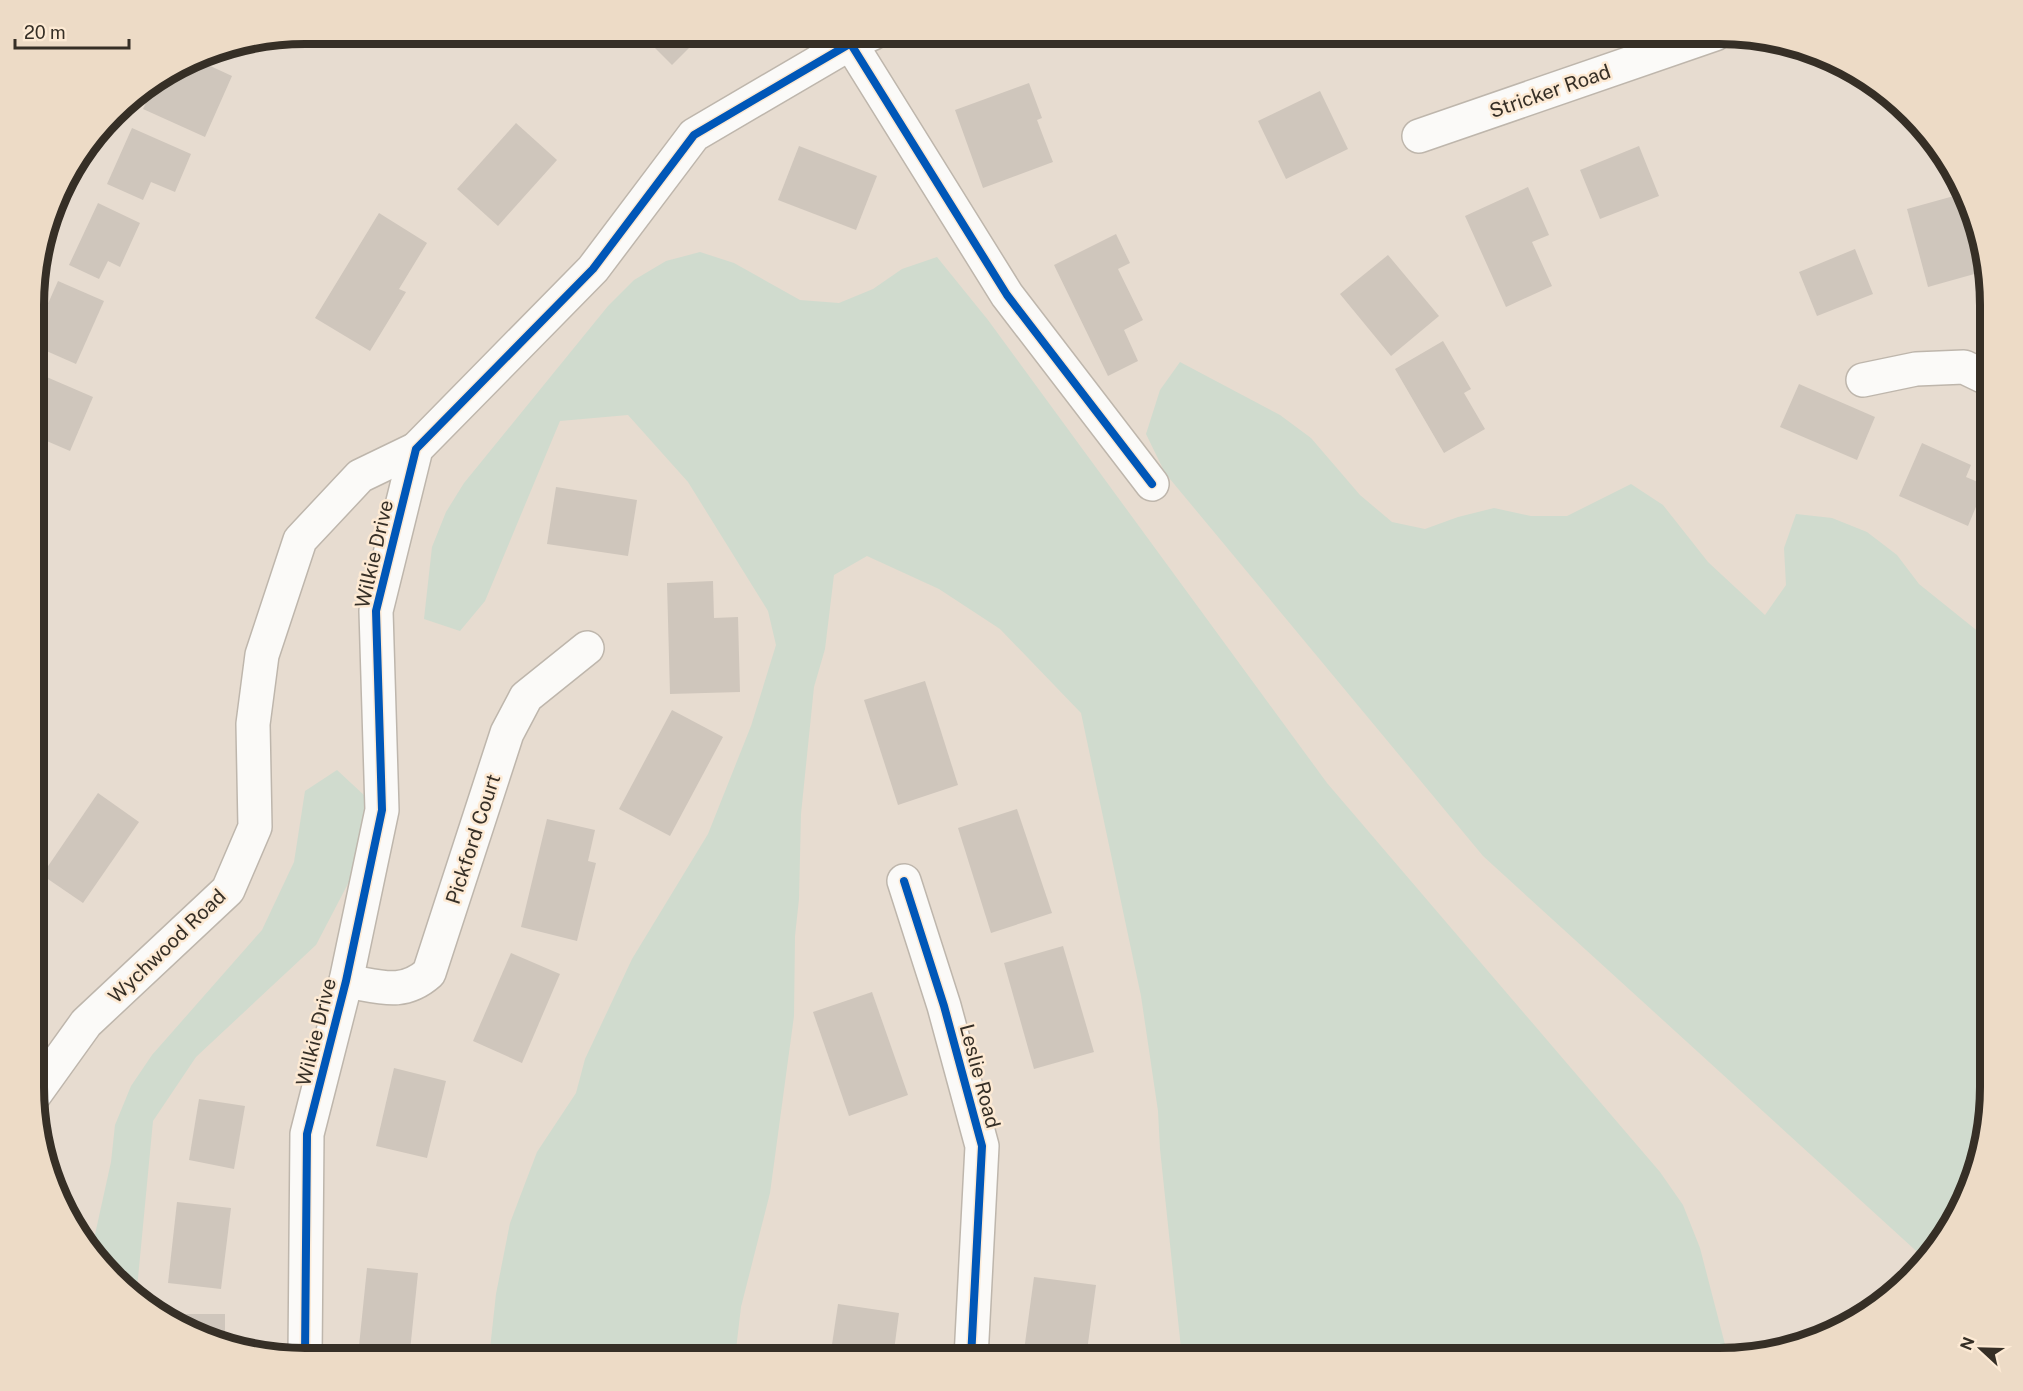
<svg xmlns="http://www.w3.org/2000/svg" width="2023" height="1391" font-family="'Public Sans',sans-serif">
<rect width="100%" height="100%" fill="#e7dcd0"/>
<g fill="#d0dbce">
<polygon points="700,252 734,263 800,300 839,303 873,289 902,269 937,257 988,320 1327,783 1660,1172 1683,1205 1700,1248 1728,1356 1719,1358 1182,1358 1160,1149 1158,1111 1141,996 1081,713 1000,629 939,589 867,556 834,575 825,649 814,687 801,814 799,899 795,936 794,1016 770,1193 741,1307 735,1358 489,1358 496,1294 510,1223 537,1152 576,1093 585,1059 632,959 708,834 751,726 776,645 768,611 688,482 628,415 560,421 485,601 460,631 424,619 432,547 446,512 464,483 608,306 634,280 666,261"/>
<polygon points="1180,362 1280,415 1311,438 1360,495 1392,522 1425,529 1458,517 1494,508 1531,516 1567,516 1631,484 1663,505 1708,562 1765,615 1786,585 1784,548 1796,514 1832,518 1867,532 1897,555 1919,584 1980,633 1989,638 1989,1104 1975,1174 1934,1252 1925,1259 1483,856 1165,473 1146,434 1160,390"/>
<polygon points="337,770 365,796 366,835 352,876 316,945 196,1057 153,1121 136,1299 92,1248 111,1162 115,1125 131,1086 152,1055 262,930 294,862 305,791"/>
</g>
<g fill="#cfc6bc">
<polygon points="640,33 704,33 672,65"/>
<polygon points="193,58 232,76 205,137 143,109 156,82 161,78 174,84 183,64"/>
<polygon points="1029,83 1042,118 1037,120 1053,162 983,188 955,110"/>
<polygon points="1320,91 1348,149 1286,179 1258,121"/>
<polygon points="516,123 557,160 498,226 457,189"/>
<polygon points="132,128 191,154 175,192 151,182 143,200 107,184"/>
<polygon points="799,146 877,176 856,230 778,200"/>
<polygon points="1639,146 1659,196 1600,219 1580,170"/>
<polygon points="1528,187 1549,235 1532,242 1552,286 1506,307 1465,216"/>
<polygon points="1961,194 1985,271 1928,287 1907,209"/>
<polygon points="98,203 140,223 120,267 108,261 99,279 69,265"/>
<polygon points="379,213 427,243 399,289 406,292 370,351 315,318"/>
<polygon points="1116,234 1130,263 1118,269 1143,320 1124,330 1138,361 1108,376 1054,265"/>
<polygon points="1855,249 1873,294 1817,316 1799,272"/>
<polygon points="1388,255 1439,316 1391,356 1340,294"/>
<polygon points="58,281 104,301 76,364 35,346 35,333"/>
<polygon points="1443,341 1471,389 1464,393 1485,429 1444,453 1395,369"/>
<polygon points="35,372 93,397 70,451 35,436"/>
<polygon points="1799,384 1875,417 1857,460 1780,427"/>
<polygon points="1922,443 1971,465 1966,477 1985,485 1968,526 1899,496"/>
<polygon points="556,487 637,500 628,556 547,544"/>
<polygon points="713,581 714,618 738,617 740,692 670,694 667,583"/>
<polygon points="925,681 958,785 898,805 864,700"/>
<polygon points="672,710 723,737 670,836 619,809"/>
<polygon points="98,793 139,822 83,903 42,875"/>
<polygon points="1017,809 1052,913 991,933 958,828"/>
<polygon points="547,819 595,830 588,861 596,863 577,941 521,927"/>
<polygon points="1063,946 1094,1052 1034,1069 1004,963"/>
<polygon points="511,953 560,974 522,1063 473,1041"/>
<polygon points="872,992 908,1095 849,1116 813,1012"/>
<polygon points="394,1068 446,1081 427,1158 376,1146"/>
<polygon points="199,1099 245,1106 234,1169 189,1160"/>
<polygon points="177,1202 231,1208 221,1289 168,1283"/>
<polygon points="367,1268 418,1273 410,1351 359,1346"/>
<polygon points="1034,1277 1096,1285 1086,1358 1023,1358"/>
<polygon points="838,1304 899,1313 893,1358 830,1358"/>
<polygon points="170,1314 225,1314 225,1345 217,1343 170,1319"/>
</g>
<g fill="none" stroke-linecap="round" stroke-linejoin="round">
<defs>
<g id="minor">
<polyline points="844,33 1007,295 1152,484"/>
<polyline points="1419,136 1715,34"/>
<polyline points="1863,380 1916,369 1964,367 1989,379"/>
<polyline points="904,881 944,1006 982,1146 971,1358"/>
<path d="M346,981C379,986 402,997 429,973L507,733L526,697L587,648"/>
<polyline points="35,1094 86,1023 228,890 255,827 253,724 262,655 300,540 360,476 416,449"/>
<polyline points="305,1357 307,1134 346,981 382,810 376,611 416,449 593,269 694,135 851,43 873,33"/>
</g>
</defs>
<use href="#minor" stroke="#beb6ac" stroke-width="36"/>
<use href="#minor" stroke="#fbfaf8" stroke-width="33"/>
<defs>
<g id="cycleway">
<polyline points="844,33 1007,295 1152,484"/>
<polyline points="904,881 944,1006 982,1146 971,1358"/>
<polyline points="305,1357 307,1134 346,981 382,810 376,611 416,449 593,269 694,135 851,43 873,33"/>
</g>
</defs>
<use href="#cycleway" stroke="#fdead4" stroke-width="11"/>
<use href="#cycleway" stroke="#0057b8" stroke-width="8"/>
</g>
<g text-anchor="middle" stroke-width="5" stroke-linejoin="round" paint-order="stroke">
<g font-size="20" fill="#362f26" stroke="#fdead4">
<text transform="translate(1550 91) rotate(-19)" y="7">Stricker Road</text>
<text transform="translate(374 554) rotate(-77)" y="7">Wilkie Drive</text>
<text transform="translate(473 839) rotate(-72)" y="7">Pickford Court</text>
<text transform="translate(167 946) rotate(-44)" y="7">Wychwood Road</text>
<text transform="translate(316 1032) rotate(-76)" y="7">Wilkie Drive</text>
<text transform="translate(980 1076) rotate(75)" y="7">Leslie Road</text>
</g>
</g>
<path d="M0 0H2023V1391H0ZM305 44H1719A261 261 0 0 1 1980 305V1087A261 261 0 0 1 1719 1348H305A261 261 0 0 1 44 1087V305A261 261 0 0 1 305 44Z" fill="#eddbc6" fill-rule="evenodd"/>
<path fill="none" stroke="#362f26" stroke-width="8" d="M305 44H1719A261 261 0 0 1 1980 305V1087A261 261 0 0 1 1719 1348H305A261 261 0 0 1 44 1087V305A261 261 0 0 1 305 44Z"/>
<g transform="translate(1981 1349) rotate(292)" stroke="#fdead4" stroke-width="4.5" paint-order="stroke">
<path d="M0-4.5L10 22L0 15L-10 22Z" fill="#362f26"/>
<text y="-9" font-size="16" font-weight="bold" text-anchor="middle" fill="#362f26">N</text>
</g>
<path d="M15 39v9h114v-9" fill="none" stroke="#362f26" stroke-width="3"/>
<text x="24" y="39" font-size="18" fill="#362f26" stroke="#fdead4" stroke-width="4.5" paint-order="stroke">20 m</text>
</svg>
